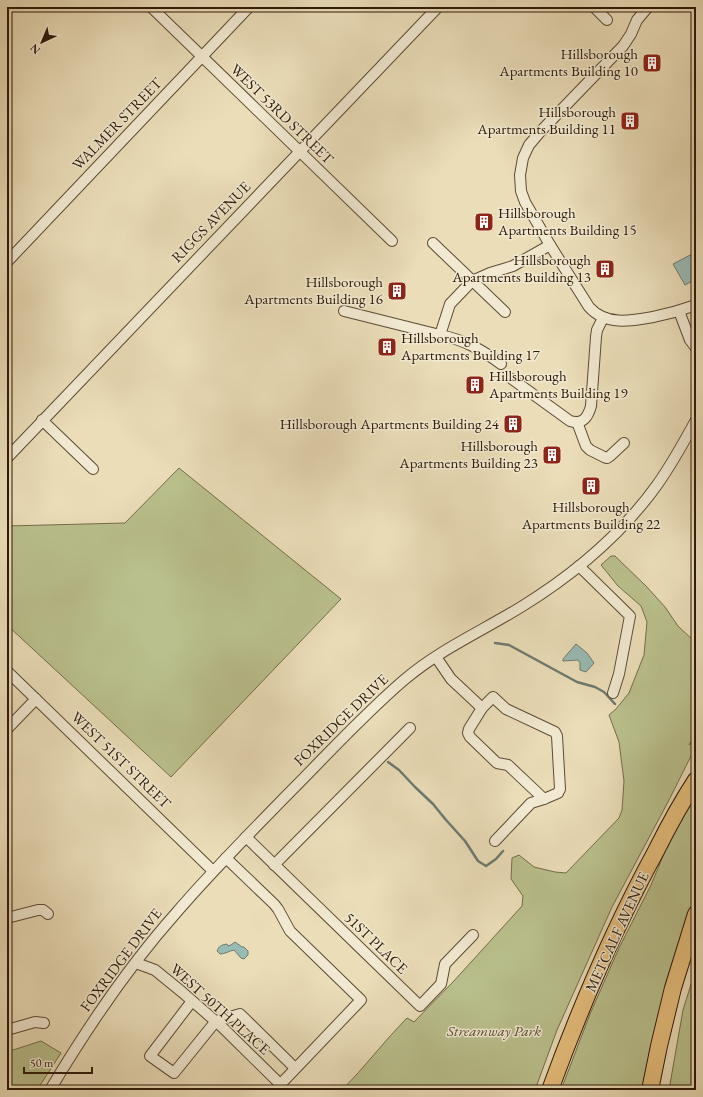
<svg xmlns="http://www.w3.org/2000/svg" width="703" height="1097" font-family="'EB Garamond',serif">
<rect width="100%" height="100%" fill="#eaddb8"/>
<filter id="stains"><feTurbulence type="fractalNoise" baseFrequency=".005" numOctaves="4"/><feColorMatrix values="0 0 0 0 .2 0 0 0 0 .09 0 0 0 0 .02 0 0 0 .5 -.17"/></filter>
<radialGradient id="worn" r=".72"><stop offset=".6" stop-color="#630" stop-opacity="0"/><stop offset="1" stop-color="#630" stop-opacity=".3"/></radialGradient>
<g fill="#b9c08d" stroke="#746c4a">
<polygon points="179,468 341,599 171,777 7,625 7,526 125,523"/>
<path d="M611,556H615L646,586L665,607L678,626L696,643V731L689,745L696,739V746L668,802L612,907L557,1030L535,1090H342C365,1067 384,1041 407,1018L414,1022L453,982L522,906L523,896L511,879L512,858L519,855L534,867L555,872L566,873L619,818L622,810L624,781L619,742L609,715L616,709L629,693L644,655L647,622L641,606L618,586L601,565Z"/>
<polygon points="696,794 696,894 682,934 644,1090 561,1090 590,1014 619,948 651,885 671,837"/>
<polygon points="696,968 696,1078 689,1090 669,1090 683,1010"/>
<polygon points="41,1041 61,1053 37,1090 7,1090 7,1052"/>
</g>
<g fill="#99bbb5" stroke="#6e7a70">
<polygon points="696,252 696,279 685,285 673,264"/>
<polygon points="576,644 587,653 594,663 586,672 580,670 580,663 578,660 563,661 563,659"/>
<path d="M235,942L242,947H244L248,951V955L244,959L241,958L234,950C229,951 225,954 220,954L217,951C219,946 221,945 227,944L228,946L231,945Z"/>
</g>
<g fill="none" stroke-linecap="round" stroke-linejoin="round">
<g stroke="#6e7a70" stroke-width="2.5">
<polyline points="495,643 509,645 577,682 595,687 604,692 615,704"/>
<polyline points="388,762 399,770 415,787 433,804 446,820 465,841 478,861 486,866 496,859 503,851"/>
</g>
<defs>
<g id="minor">
<polyline points="151,7 392,241"/>
<polyline points="594,7 607,20"/>
<path d="M648,7L637,20L631,34L623,46L540,132L529,145L523,158L520,175L521,191L525,202L550,245L589,307C606,326 631,321 653,317C668,314 682,310 696,305"/>
<polyline points="433,243 505,312"/>
<polyline points="7,262 249,7"/>
<polyline points="344,311 440,335 450,304 472,281 490,273 513,266 550,245"/>
<polyline points="679,311 690,340 696,348"/>
<path d="M440,335C464,340 481,349 501,364"/>
<path d="M512,379L570,421C583,425 588,417 591,406L596,337L597,330L603,318"/>
<polyline points="42,420 93,469"/>
<polyline points="577,422 586,446 590,450 604,457 607,458 610,456 624,443"/>
<polyline points="7,458 438,7"/>
<polyline points="579,566 630,616 619,674 613,693"/>
<polyline points="436,657 451,679 482,708 493,697 506,709 555,732 557,736 560,789 558,793 544,799 531,803 495,841"/>
<polyline points="7,671 213,871"/>
<polyline points="482,708 469,729 468,733 470,737 497,763 508,765 544,799"/>
<polyline points="7,729 36,699"/>
<polyline points="246,837 420,1006 441,984 445,964 473,935"/>
<polyline points="226,858 274,904 278,909 290,931 361,1000 275,1090"/>
<polyline points="274,865 410,728"/>
<polyline points="7,918 38,910 43,910 48,914"/>
<polyline points="136,963 155,970 182,992 221,1026 280,1084"/>
<polyline points="192,1001 150,1056 174,1073 216,1021 240,1014 295,1068"/>
<polyline points="7,1030 35,1022 44,1023"/>
<path d="M50,1090C87,1028 128,967 176,913C211,872 249,834 286,796C325,757 362,716 404,680C439,650 482,631 521,607C573,575 621,535 657,485C672,464 684,442 696,420"/>
</g>
<g id="trunk">
<path d="M550,1090C580,1008 614,928 656,851C668,827 681,803 696,780"/>
<polyline points="650,1090 659,1046 673,988 696,914"/>
</g>
</defs>
<use href="#minor" stroke="#5d4a34" stroke-width="12"/>
<use href="#trunk" stroke="#2e1908" stroke-width="18"/>
<use href="#minor" stroke="#f1e9d1" stroke-width="10"/>
<use href="#trunk" stroke="#e5be7c" stroke-width="16"/>
</g>
<defs>
<symbol id="building-square" viewBox="-11 -11 22 22"><rect x="-9" y="-9" width="18" height="18" rx="4" fill="#8f2418" stroke="#f1e9d1"/><path d="M-4-6H4V6H1V3H-1V6H-4ZM-2.5-4.3h1.7v1.8h-1.7ZM.8-4.3h1.7v1.8H.8ZM-2.5-1h1.7V.8h-1.7ZM.8-1h1.7V.8H.8Z" fill="#fff"/></symbol>
</defs>
<g fill-rule="evenodd">
<use href="#building-square" x="641" y="52" width="22" height="22"/>
<use href="#building-square" x="619" y="110" width="22" height="22"/>
<use href="#building-square" x="473" y="211" width="22" height="22"/>
<use href="#building-square" x="594" y="258" width="22" height="22"/>
<use href="#building-square" x="386" y="280" width="22" height="22"/>
<use href="#building-square" x="376" y="336" width="22" height="22"/>
<use href="#building-square" x="464" y="374" width="22" height="22"/>
<use href="#building-square" x="502" y="413" width="22" height="22"/>
<use href="#building-square" x="541" y="444" width="22" height="22"/>
<use href="#building-square" x="580" y="475" width="22" height="22"/>
</g>
<g text-anchor="middle" stroke-width="3" stroke-linejoin="round" paint-order="stroke">
<g font-size="15" fill="#2e1908" stroke="#f1e9d1" text-anchor="end">
<text x="638" y="59">Hillsborough<tspan x="638" dy="17">Apartments Building 10</tspan></text>
<text x="616" y="117">Hillsborough<tspan x="616" dy="17">Apartments Building 11</tspan></text>
<text x="498" y="218" text-anchor="start">Hillsborough<tspan x="498" dy="17">Apartments Building 15</tspan></text>
<text x="591" y="265">Hillsborough<tspan x="591" dy="17">Apartments Building 13</tspan></text>
<text x="383" y="287">Hillsborough<tspan x="383" dy="17">Apartments Building 16</tspan></text>
<text x="401" y="343" text-anchor="start">Hillsborough<tspan x="401" dy="17">Apartments Building 17</tspan></text>
<text x="489" y="381" text-anchor="start">Hillsborough<tspan x="489" dy="17">Apartments Building 19</tspan></text>
<text x="499" y="429">Hillsborough Apartments Building 24</text>
<text x="538" y="451">Hillsborough<tspan x="538" dy="17">Apartments Building 23</tspan></text>
<text x="591" y="512" text-anchor="middle">Hillsborough<tspan x="591" dy="17">Apartments Building 22</tspan></text>
</g>
<g font-size="15" fill="#2e1908" stroke="#f1e9d1">
<text transform="translate(282 114) rotate(44)" y="5">WEST 53RD STREET</text>
<text transform="translate(117 124) rotate(-46)" y="5">WALMER STREET</text>
<text transform="translate(211 222) rotate(-46)" y="5">RIGGS AVENUE</text>
<text transform="translate(341 720) rotate(-44)" y="5">FOXRIDGE DRIVE</text>
<text transform="translate(121 760) rotate(44)" y="5">WEST 51ST STREET</text>
<text transform="translate(617 932) rotate(-65)" y="5">METCALF AVENUE</text>
<text transform="translate(376 943) rotate(44)" y="5">51ST PLACE</text>
<text transform="translate(121 960) rotate(-53)" y="5">FOXRIDGE DRIVE</text>
<text transform="translate(220 1009) rotate(42)" y="5">WEST 50TH PLACE</text>
</g>
<g font-size="15" font-style="italic" fill="#584b30" stroke="#f1e9d1">
<text x="494" y="1036">Streamway Park</text>
</g>
</g>
<rect width="703" height="1097" fill="none" stroke="#eaddb8" stroke-width="24"/>
<rect x="8" y="8" width="687" height="1081" fill="none" stroke="#2e1908" stroke-width="2"/>
<rect x="12" y="12" width="679" height="1073" fill="none" stroke="#2e1908"/>
<g transform="translate(42 42) rotate(224)" stroke="#f1e9d1" stroke-width="3" paint-order="stroke">
<path d="M0-3L7 15L0 10L-7 15Z" fill="#2e1908"/>
<text y="-6" font-size="11" font-weight="bold" text-anchor="middle" fill="#2e1908">N</text>
</g>
<path d="M24 1067v6h68v-6" fill="none" stroke="#2e1908" stroke-width="2"/>
<text x="30" y="1067" font-size="12" fill="#2e1908" stroke="#f1e9d1" stroke-width="3" paint-order="stroke">50 m</text>
<rect width="100%" height="100%" filter="url(#stains)"/>
<rect width="100%" height="100%" fill="url(#worn)"/>
</svg>
